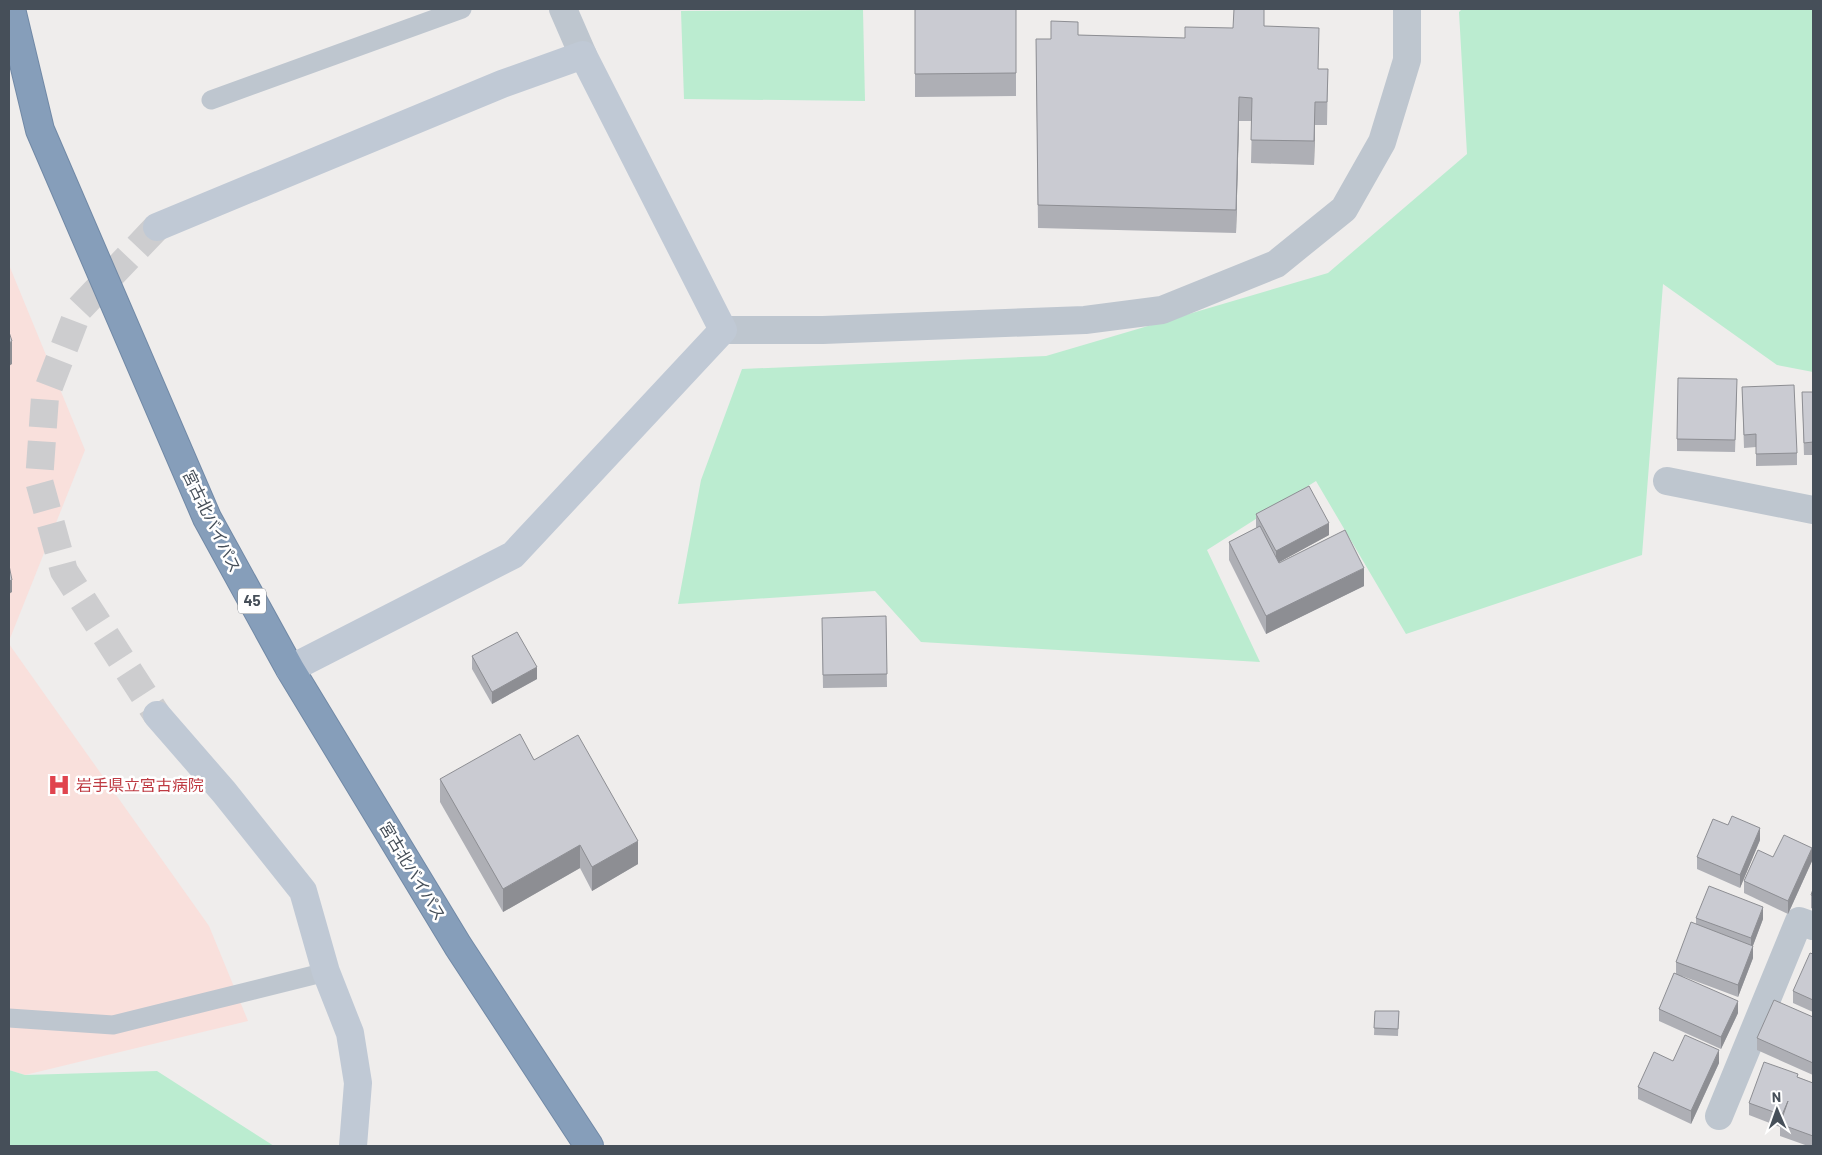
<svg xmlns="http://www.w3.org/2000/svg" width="1822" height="1155" font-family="Barlow,'Noto Sans JP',sans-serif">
<rect width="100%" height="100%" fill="#efedec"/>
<g fill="#f9e0dc">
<polygon points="9,265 85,450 9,641"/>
<polygon points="9,644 209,926 248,1021 25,1075 9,1070"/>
</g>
<g fill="#bbecd0">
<polygon points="1462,9 1813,9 1813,372 1777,365 1663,284 1642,555 1406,634 1316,481 1207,550 1260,662 921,642 875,591 678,604 701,480 742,369 1046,356 1328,273 1467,154 1459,12"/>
<polygon points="863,10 865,101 684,99 681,11"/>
<polygon points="9,1070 25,1075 157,1071 274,1146 9,1146"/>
</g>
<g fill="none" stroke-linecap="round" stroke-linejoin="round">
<polyline stroke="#cdcdcf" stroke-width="28" stroke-dasharray="28 14" stroke-linecap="butt" points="157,227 79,309 45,397 39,481 64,571 157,715"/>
<defs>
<polyline id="highway" points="11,9 40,130 207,518 290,669 458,946 589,1146"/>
</defs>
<use href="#highway" stroke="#7189a6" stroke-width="30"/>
<g stroke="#bec6cf" stroke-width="19">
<polyline points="211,100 462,9"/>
<polyline points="9,1018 113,1025 326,972"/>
</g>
<g stroke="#bec6cf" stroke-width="28">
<polyline points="563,9 583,55"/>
<polyline points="723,330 823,330 1085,320 1162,310 1276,264 1344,209 1382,142 1407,60 1407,9"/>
<polyline points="1667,481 1813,510"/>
<polyline points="1719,1116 1799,921 1813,926"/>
</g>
<g stroke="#c0c9d5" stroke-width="28">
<polyline points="157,227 502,84 583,55 723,330 513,555 290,669"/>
<polyline points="157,715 224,792 303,891 326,972 350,1033 358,1083 353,1146"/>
</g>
<use href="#highway" stroke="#869eba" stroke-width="28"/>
</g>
<g fill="#aeafb5">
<polygon points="915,9 1016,9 1016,96 915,97"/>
<polygon points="1264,26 1318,69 1328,69 1327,125 1315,125 1314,165 1251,163 1252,121 1239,121 1236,233 1038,228 1036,39 1051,39 1078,35 1185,38 1233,28"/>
<polygon points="1742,387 1797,453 1797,465 1756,466 1756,447 1744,448"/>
<polygon points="1737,392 1735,452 1677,451 1677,439"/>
<polygon points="1802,392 1813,392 1813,455 1804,455"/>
<polygon points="1256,514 1329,535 1279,562 1279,563 1364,586 1266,634 1229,560 1229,542 1257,528 1256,527"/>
<polygon points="886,616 887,687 823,688 822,630"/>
<polygon points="472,656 537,679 492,704 472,669"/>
<polygon points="534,760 638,864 592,891 580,868 503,912 440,802 440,779"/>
<polygon points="1760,840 1740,888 1697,869 1697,857"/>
<polygon points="1773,857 1812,861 1788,914 1744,893 1744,881"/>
<polygon points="1813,889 1813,909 1811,908 1811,895"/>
<polygon points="1696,918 1763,919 1753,945 1753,958 1738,997 1682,976 1738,1013 1721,1049 1659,1021 1659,1009 1676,974 1676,962 1696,924"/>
<polygon points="1813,954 1813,1012 1793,1003 1793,991"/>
<polygon points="1375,1011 1399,1011 1398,1036 1374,1035"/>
<polygon points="1813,1017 1813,1075 1757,1050 1757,1038"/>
<polygon points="1673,1061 1719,1063 1691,1124 1638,1099 1638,1087"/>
<polygon points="1798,1077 1813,1083 1813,1146 1808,1146 1780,1136 1780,1127 1749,1115 1749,1103"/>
</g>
<g fill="#8d8e93">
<polygon points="1239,97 1239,121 1236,233 1236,210"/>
<polygon points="1315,102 1315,125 1314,165 1314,141"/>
<polygon points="12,341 12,364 9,366 9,343"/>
<polygon points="1329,523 1329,535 1276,564 1276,551"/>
<polygon points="1364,568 1364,586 1266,634 1266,616"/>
<polygon points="12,580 12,592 9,594 9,581"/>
<polygon points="537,667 537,679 492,704 492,692"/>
<polygon points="1760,828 1760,840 1740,888 1740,875"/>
<polygon points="638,841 638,864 592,891 592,867"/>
<polygon points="580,845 580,868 503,912 503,889"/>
<polygon points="1812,848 1812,861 1788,914 1788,901"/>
<polygon points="1763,907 1763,919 1751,951 1751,938"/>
<polygon points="1753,946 1753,958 1738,997 1738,985"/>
<polygon points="1738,1001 1738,1013 1721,1049 1721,1037"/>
<polygon points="1719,1050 1719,1063 1691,1124 1691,1111"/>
</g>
<g fill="#cacbd2" stroke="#8d8e93">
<polygon points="915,9 1016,9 1016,73 915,74"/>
<polygon points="1234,9 1264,9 1264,26 1319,28 1318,69 1328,69 1327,102 1315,102 1314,141 1251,140 1252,98 1239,97 1236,210 1038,205 1036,39 1051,39 1051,21 1078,22 1078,35 1185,38 1185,27 1233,28"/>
<polygon points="9,332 12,341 9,343"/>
<polygon points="1678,378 1737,379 1735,440 1677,439"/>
<polygon points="1794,385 1797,453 1756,454 1756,434 1744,435 1742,387"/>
<polygon points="1802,392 1813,392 1813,442 1804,443"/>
<polygon points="1309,486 1329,523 1276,551 1256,514"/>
<polygon points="1260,526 1279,563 1345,530 1364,568 1266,616 1229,542"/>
<polygon points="9,565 12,580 9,581"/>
<polygon points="886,616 887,674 823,675 822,618"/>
<polygon points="517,632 537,667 492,692 472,656"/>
<polygon points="520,734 534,760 578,735 638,841 592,867 580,845 503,889 440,779"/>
<polygon points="1732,816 1760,828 1740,875 1697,857 1713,819 1728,825"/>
<polygon points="1784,835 1812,848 1788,901 1744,881 1758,850 1773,857"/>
<polygon points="1709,886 1763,907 1751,938 1696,918"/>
<polygon points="1813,889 1813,896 1811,895"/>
<polygon points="1691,922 1753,946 1738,985 1676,962"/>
<polygon points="1810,953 1813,954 1813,1000 1793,991"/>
<polygon points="1674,973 1738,1001 1721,1037 1659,1009"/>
<polygon points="1774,1000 1813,1017 1813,1063 1757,1038"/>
<polygon points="1375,1011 1399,1011 1398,1029 1374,1028"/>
<polygon points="1685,1035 1719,1050 1691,1111 1638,1087 1654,1052 1673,1061"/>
<polygon points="1764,1062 1798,1074 1797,1077 1813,1083 1813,1136 1780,1124 1788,1101 1782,1115 1749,1103"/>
</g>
<defs>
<symbol id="hospital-bare" viewBox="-9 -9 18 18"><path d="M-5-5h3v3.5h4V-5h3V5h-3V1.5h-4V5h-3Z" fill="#e0444e" stroke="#fff" stroke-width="2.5" paint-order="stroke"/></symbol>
</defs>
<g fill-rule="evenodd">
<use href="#hospital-bare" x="43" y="769" width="32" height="32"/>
</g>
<g text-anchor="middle" stroke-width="5" stroke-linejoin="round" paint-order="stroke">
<rect fill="#fff" stroke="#7e848b" stroke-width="1" x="238" y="588.5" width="28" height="25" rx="4"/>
<g font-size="15" font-weight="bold" fill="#464f59">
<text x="252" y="606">45</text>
</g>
<g font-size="16" fill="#464f59" stroke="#fff">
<text transform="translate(212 521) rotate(64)" y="6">宮古北バイパス</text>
<text transform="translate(413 871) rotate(59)" y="6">宮古北バイパス</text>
</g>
<g font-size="16" fill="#be3a42" stroke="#fff" text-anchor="start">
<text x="76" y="791">岩手県立宮古病院</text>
</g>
</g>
<rect width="1822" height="1155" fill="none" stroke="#464f59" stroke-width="20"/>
<g transform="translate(1777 1110) rotate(358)" stroke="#ffffff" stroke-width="4" paint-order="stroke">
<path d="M0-4L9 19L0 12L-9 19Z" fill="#464f59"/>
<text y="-8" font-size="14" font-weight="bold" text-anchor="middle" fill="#464f59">N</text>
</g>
</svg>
